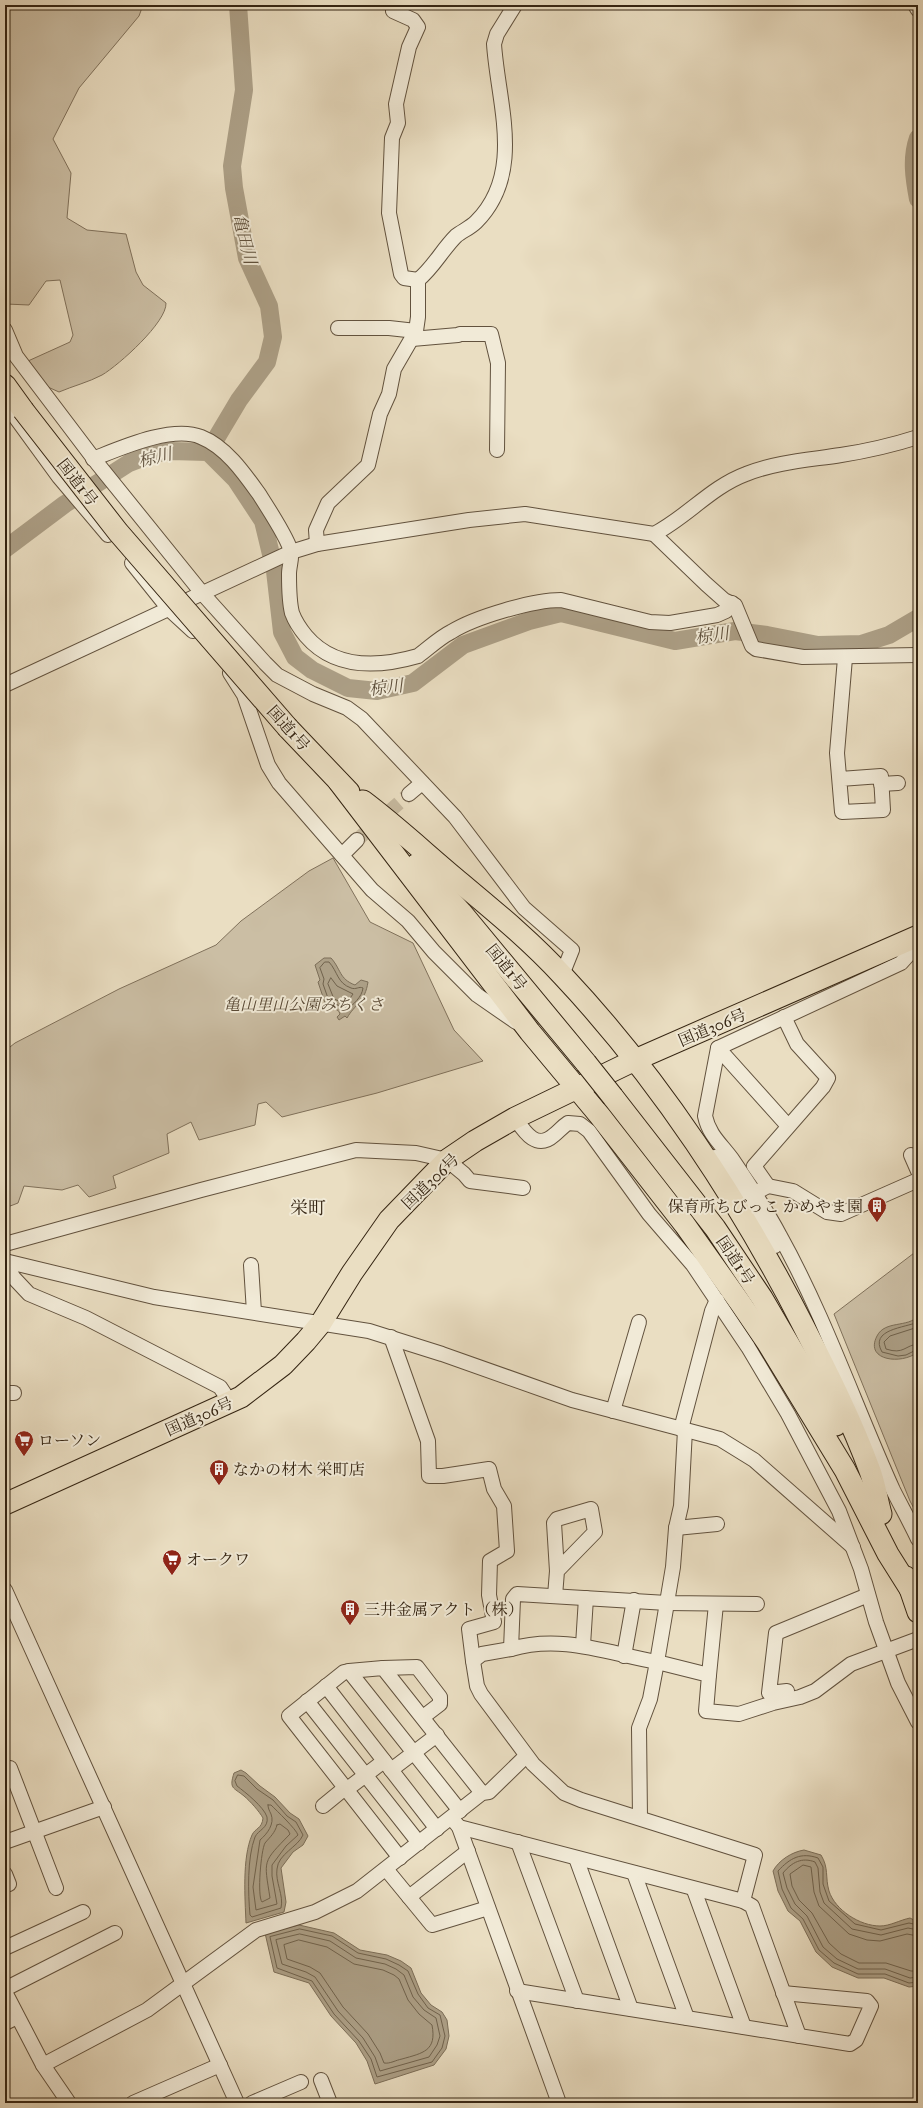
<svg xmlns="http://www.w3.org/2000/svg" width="923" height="2108" font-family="'IM FELL Great Primer','Noto Serif JP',serif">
<rect width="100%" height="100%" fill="#eadec2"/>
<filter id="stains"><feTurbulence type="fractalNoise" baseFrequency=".005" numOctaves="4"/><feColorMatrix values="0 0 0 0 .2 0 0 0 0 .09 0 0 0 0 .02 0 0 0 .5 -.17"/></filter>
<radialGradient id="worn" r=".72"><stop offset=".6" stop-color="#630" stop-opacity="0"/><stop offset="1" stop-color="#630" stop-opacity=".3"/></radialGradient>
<g fill="#cbbea4" stroke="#80715b">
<path d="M5,5H143L139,16L79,88L53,139L71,173L67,218L87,230L126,234L136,272L143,285L166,303C167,322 119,365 102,375C89,382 73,386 59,392L39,383L28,361L70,342L73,335L60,280L46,281L29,305L6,304L5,302Z"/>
<polygon points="333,858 370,922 413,943 454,1030 483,1061 377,1093 282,1117 266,1102 258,1104 255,1125 199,1140 191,1122 167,1134 169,1153 113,1176 116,1188 89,1197 78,1185 62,1190 24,1186 18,1203 5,1208 5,1051 15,1043 119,989 216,945 241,921 309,871"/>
<polygon points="918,1250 918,1516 910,1501 834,1314"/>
</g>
<g fill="#ac9f86" stroke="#7c6e58">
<path d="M324,958H331C341,969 339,979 355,985L361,980L368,982C365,1002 355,1004 347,1018L345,1016L339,1020L337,1017L340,1014C338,1007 332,1010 327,1009L318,982L320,980L315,965Z"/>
<path d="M918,1316V1352C902,1365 864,1361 877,1336C885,1320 908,1328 918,1316Z"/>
<path d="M241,1770L246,1773L260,1786L275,1797L290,1813L299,1819L308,1836L303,1845L293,1852L281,1868L286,1902L284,1912L246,1923C245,1898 242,1858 252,1835C255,1828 262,1829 263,1818C259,1811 250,1801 244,1796C233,1787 229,1789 234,1773Z"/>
<path d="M804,1850L821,1855C829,1868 825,1877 829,1891C835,1910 860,1926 880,1926C890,1926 900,1920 910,1918L918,1922V1986L909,1987L884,1978H858L832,1967L816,1952L800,1921L788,1911L778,1891L773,1871C779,1860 792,1852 804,1850Z"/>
<polygon points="299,1925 334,1933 360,1950 387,1955 401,1961 411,1968 421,1993 431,2005 442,2012 447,2020 449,2036 446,2049 434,2065 375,2084 367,2061 356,2043 331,2016 309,1983 274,1972 265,1933"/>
</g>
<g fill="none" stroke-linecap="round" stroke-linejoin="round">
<g stroke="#70624c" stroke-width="1">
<path d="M325,962H329C338,972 337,983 351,988C356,990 359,986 363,988C362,997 353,1005 346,1010L338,1005L330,1004L323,984L324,979L320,968Z"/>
<polygon points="331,978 337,986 353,994 346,1004 334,999 328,984"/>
<path d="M918,1322C905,1328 869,1329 882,1352L898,1356L906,1355L918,1349"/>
<path d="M918,1327L890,1336L884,1342L886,1349C904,1355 905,1345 918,1344"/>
<path d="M238,1775L244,1776L257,1789L273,1800L287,1816L296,1822L303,1835C298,1847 278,1854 277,1869C275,1882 284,1895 281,1908L252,1917L250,1915C248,1893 247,1858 255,1837C258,1830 269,1828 267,1817C264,1807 245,1792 237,1786L235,1781Z"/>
<path d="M268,1805H271C277,1811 296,1829 298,1835L286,1846L272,1865V1876L277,1904L256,1910L253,1887L260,1840C267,1834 275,1824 271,1814C269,1810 268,1808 268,1805Z"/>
<path d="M277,1825L280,1824L288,1830L290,1834C262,1863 264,1859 270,1898L262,1902C257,1896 261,1850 265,1843C270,1837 275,1833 277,1825Z"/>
<path d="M918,1925L909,1923L881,1930L855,1924L829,1901L823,1884V1867L818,1858C801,1852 790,1858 778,1871L782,1889L791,1908L803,1919L819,1950L834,1963L858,1974H885L909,1983L918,1982"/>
<polygon points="300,1929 332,1936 358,1953 386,1959 399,1965 408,1971 418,1994 428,2008 440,2015 445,2036 442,2048 432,2062 377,2077 371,2059 359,2041 334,2014 312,1981 277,1968 270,1937"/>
<path d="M918,1930L908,1928L881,1935L852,1929L824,1903L820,1892L818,1868L815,1862C802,1857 792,1862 783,1873L787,1888L795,1904L807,1916L823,1947L837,1959L858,1969H885L910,1978L918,1977"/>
<polygon points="300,1934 330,1941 356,1958 385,1964 396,1969 404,1975 413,1997 424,2010 436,2018 440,2036 437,2045 429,2057 380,2071 375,2057 363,2038 338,2011 315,1977 306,1972 282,1964 276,1940"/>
<polyline points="918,1936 907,1934 880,1941 867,1940 849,1934 819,1906 814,1892 811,1867 803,1865 790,1874 792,1886 799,1900 812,1913 829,1943 841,1954 859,1963 886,1963 911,1971 918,1971"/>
<path d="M299,1940L327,1947L354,1964L383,1970L394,1975L399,1979L408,2000L419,2014L432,2025C437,2051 423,2053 402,2059C396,2060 390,2064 384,2063L380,2053L368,2034L343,2007L320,1973L310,1967L287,1959L284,1945Z"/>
</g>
<g stroke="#ac9f86" stroke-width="18">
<path d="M918,138C911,158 914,178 918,199"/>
<polyline points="208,452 239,400 267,362 273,337 269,306 247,258 234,188 232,166 244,90 238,5"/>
<polyline points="5,549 65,504 129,463 150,455 170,451 208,452 236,480 263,521 275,571 282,632 295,657 312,670 348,688 377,691 413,683 463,645 529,621 561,613 675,641 735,631 767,635 818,645 861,644 889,635 918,618"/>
</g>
<polyline stroke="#c6b99f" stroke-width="14" stroke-dasharray="14 7" stroke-linecap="butt" points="357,840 409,794"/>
<defs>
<g id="minor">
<polyline points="915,5 918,10"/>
<polyline points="393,11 413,20 418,27 409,47 396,104 398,123 392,138 389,213 401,274 404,278 418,280"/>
<path d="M418,280C433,268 442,250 456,236C462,231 470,228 476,222C525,173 498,104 494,44L497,34L515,5"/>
<polyline points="338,328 389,328 416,331"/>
<polyline points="5,330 16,356 97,463 202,593 265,663 277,675 313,694 347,708 362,719 455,817 524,908 572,950 562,975"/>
<polyline points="412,339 458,335 460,334 491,334 498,363 497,450"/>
<polyline points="5,403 59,477 108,535"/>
<path d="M93,459C121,448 172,425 201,437C226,447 244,473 259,494C266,505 289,540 291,552C292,559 289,567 289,574C289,586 289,601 292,613C295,621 301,630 306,636C335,670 380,667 418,656C429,648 439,638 451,632C475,617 533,600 561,600L650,622L670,623L717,615L726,611L732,603"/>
<polyline points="654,534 706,584 724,600 735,605 752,646 756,649 803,657 918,655"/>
<polyline points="317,544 316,530 328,503 368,465 380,414 389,394 394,369 416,331 418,317 418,280"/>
<polyline points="132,563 168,608 193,631"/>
<polyline points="230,673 244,695 268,765 279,783 372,890 408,921 434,952 477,995 516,1022"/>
<path d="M5,685L291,552L317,544L469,520L525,514L654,534C687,517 711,487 746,474C776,462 809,460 841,455C867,451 893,445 918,437"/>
<polyline points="840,779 881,776 883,810 842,812 837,753 845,658"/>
<polyline points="881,784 898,783"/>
<polyline points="409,794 422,783"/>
<polyline points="342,855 357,840"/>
<path d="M910,939V953L901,963L718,1048L705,1116C709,1135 721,1144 732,1159C749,1184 766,1209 780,1236C825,1317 855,1406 893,1490C901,1506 910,1522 918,1539"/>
<polyline points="718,1048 788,1126"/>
<path d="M515,1118C524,1131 536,1151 554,1135C559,1131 562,1127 568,1123L580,1124L589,1131L649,1214L693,1265L748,1347L788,1414L839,1511L861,1569L876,1622L898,1683L918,1722"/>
<polyline points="911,1155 918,1171"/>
<polyline points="715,1157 736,1184 775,1246"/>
<polyline points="768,1186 793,1191 827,1212 841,1214 918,1180"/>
<polyline points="755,1193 768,1186 754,1166 823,1087 828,1078 797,1044 784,1017"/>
<polyline points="5,1244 201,1190 356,1150 416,1153 447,1160 464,1174 470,1181 523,1188"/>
<polyline points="5,1261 154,1297 369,1331 442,1354 572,1400 720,1439 754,1460 853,1547"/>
<polyline points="6,1261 13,1277 29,1294 86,1318 220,1387 230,1402"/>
<polyline points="251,1265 254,1312"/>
<polyline points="391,1337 428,1441 429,1476 443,1476 489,1469 494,1489 504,1506 507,1551 490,1561 489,1595 494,1622 469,1629 473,1661"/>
<polyline points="5,1393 14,1393"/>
<polyline points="613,1411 639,1322"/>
<polyline points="681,1429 712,1311 717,1300"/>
<polyline points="685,1430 681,1506 676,1528 673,1567 657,1662 709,1675 706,1711 739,1714 773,1703 800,1697 815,1691 851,1664 918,1639"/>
<polyline points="676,1528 717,1524"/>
<polyline points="5,1590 237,2103"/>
<polyline points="555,1596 557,1571 554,1523 557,1519 591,1509 595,1532 557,1571"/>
<polyline points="583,1645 586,1598"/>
<polyline points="511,1649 482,1654 473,1661 477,1686 481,1694 533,1764 564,1793 581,1800 755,1855 743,1901"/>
<polyline points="624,1656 634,1600"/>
<polyline points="383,1668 417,1667 440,1697 440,1704 423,1717"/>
<polyline points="349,1671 383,1668 482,1793"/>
<polyline points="709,1675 716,1604"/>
<polyline points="326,1686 437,1829"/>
<polyline points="787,1691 769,1693 776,1633 868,1595"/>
<polyline points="307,1701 419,1843"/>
<polyline points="10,1768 56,1888"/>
<polyline points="391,1770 437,1735"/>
<polyline points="346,1790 384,1761"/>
<polyline points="323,1806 345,1788"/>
<path d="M640,1818L639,1728L650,1699L657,1662C607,1653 561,1634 511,1649L513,1599L517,1594L667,1603L757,1604"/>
<polyline points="454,1821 459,1827 559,2103"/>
<polyline points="459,1827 743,1901 752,1906 799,2036"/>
<polyline points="5,1842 104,1807"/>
<polyline points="518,1842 577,2001"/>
<polyline points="400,1858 289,1716 344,1672 349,1671 460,1811"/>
<polyline points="576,1858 631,2009"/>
<polyline points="386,1869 432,1925 488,1908"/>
<polyline points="634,1873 687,2018"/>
<polyline points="5,1874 9,1884"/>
<polyline points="694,1890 744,2027"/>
<polyline points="409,1897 468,1851"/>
<polyline points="5,1948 83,1912"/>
<polyline points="5,1989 115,1933"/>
<polyline points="517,1991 850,2044 856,2040 871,2006 867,2001 783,1993"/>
<polyline points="5,1992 43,2065 69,2103"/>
<polyline points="5,2023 17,2017"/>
<polyline points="43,2065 147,2010 256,1930 315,1912 357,1891 482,1793 489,1792 526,1756"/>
<polyline points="321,2080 330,2103"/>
<polyline points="133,2103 220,2065"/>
<polyline points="252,2103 301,2082"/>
</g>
<g id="highway">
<polyline points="5,385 23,410"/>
<polyline points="288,728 349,792"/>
<polyline points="339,782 530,1032 600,1116 685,1225 741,1304 767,1342 845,1470 888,1554 910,1589"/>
<path d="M363,801C395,825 425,853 456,879C493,910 530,940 563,976C658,1077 741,1203 804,1327C828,1374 852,1422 870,1471C875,1484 877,1500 881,1514"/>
<polyline points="417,864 461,912 586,1063"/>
<polyline points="613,1097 715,1228 762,1298 836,1425"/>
<polyline points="5,1504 241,1397 283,1365 306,1341 321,1323 352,1273 389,1220 447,1160 475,1141 515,1118 635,1060 918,936"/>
<polyline points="906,1577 918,1612"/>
</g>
</defs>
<use href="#minor" stroke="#62523e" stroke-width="16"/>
<use href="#highway" stroke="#342412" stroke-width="23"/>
<use href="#minor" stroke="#f1ead7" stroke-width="14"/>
<use href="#highway" stroke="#eadec2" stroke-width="21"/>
<defs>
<g id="highway-bridge">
<polyline points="23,410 118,532 288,728"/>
<polyline points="586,1063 613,1097"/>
</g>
</defs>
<use href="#highway-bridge" stroke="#342412" stroke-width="23" stroke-linecap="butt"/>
<use href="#highway-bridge" stroke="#eadec2" stroke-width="21"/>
</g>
<defs>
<symbol id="building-pin" viewBox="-11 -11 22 30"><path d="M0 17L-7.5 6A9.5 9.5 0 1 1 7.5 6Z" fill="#8f2418" stroke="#f1ead7"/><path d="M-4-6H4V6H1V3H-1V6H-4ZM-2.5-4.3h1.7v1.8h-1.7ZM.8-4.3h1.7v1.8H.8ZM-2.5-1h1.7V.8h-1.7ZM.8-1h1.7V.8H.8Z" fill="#fff"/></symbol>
<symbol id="supermarket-pin" viewBox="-11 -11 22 30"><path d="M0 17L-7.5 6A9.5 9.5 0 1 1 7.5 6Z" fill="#8f2418" stroke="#f1ead7"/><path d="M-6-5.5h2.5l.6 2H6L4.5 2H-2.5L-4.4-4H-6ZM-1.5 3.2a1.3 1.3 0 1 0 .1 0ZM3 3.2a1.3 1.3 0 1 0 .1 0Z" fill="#fff"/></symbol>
</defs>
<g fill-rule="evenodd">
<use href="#building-pin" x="866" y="1195" width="22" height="30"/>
<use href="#supermarket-pin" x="13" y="1429" width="22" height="30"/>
<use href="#building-pin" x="208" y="1458" width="22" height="30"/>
<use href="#supermarket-pin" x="161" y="1548" width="22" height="30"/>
<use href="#building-pin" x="339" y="1598" width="22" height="30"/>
</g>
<g text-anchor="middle" stroke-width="4" stroke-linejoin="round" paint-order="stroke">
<g font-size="16" fill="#342412" stroke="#f1ead7">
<text transform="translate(78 482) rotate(52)" y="6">国道1号</text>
<text transform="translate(289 728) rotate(48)" y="6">国道1号</text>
<text transform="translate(507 967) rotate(51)" y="6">国道1号</text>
<text transform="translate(712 1027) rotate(-23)" y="6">国道306号</text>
<text transform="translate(430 1181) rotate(-44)" y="6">国道306号</text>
<text transform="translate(736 1260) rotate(56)" y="6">国道1号</text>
<text transform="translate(199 1416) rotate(-24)" y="6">国道306号</text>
</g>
<g font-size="16" font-style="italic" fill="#5a4a36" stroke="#f1ead7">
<text x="304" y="1010">亀山里山公園みちくさ</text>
</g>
<g font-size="16" fill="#342412" stroke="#f1ead7" text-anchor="start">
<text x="863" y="1212" text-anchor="end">保育所ちびっこ かめやま園</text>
<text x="38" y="1446">ローソン</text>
<text x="233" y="1475">なかの材木 栄町店</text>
<text x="186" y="1565">オークワ</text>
<text x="364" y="1615">三井金属アクト（株）</text>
</g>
<g font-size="17" font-style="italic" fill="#5e4f3b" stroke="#f1ead7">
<text transform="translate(245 239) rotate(76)" y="6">亀田川</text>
<text transform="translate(155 457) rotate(-13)" y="6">椋川</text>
<text transform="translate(712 635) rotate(-8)" y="6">椋川</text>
<text transform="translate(386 687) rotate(-7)" y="6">椋川</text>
</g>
<g font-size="18" fill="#342412" stroke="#f1ead7">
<text x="308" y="1214">栄町</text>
</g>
</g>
<rect width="923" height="2108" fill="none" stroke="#eadec2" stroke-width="20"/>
<rect x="6" y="6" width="911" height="2096" fill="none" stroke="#342412" stroke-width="2"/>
<rect x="10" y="10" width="903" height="2088" fill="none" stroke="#342412"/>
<rect width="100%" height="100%" filter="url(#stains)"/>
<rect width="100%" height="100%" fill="url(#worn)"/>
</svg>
